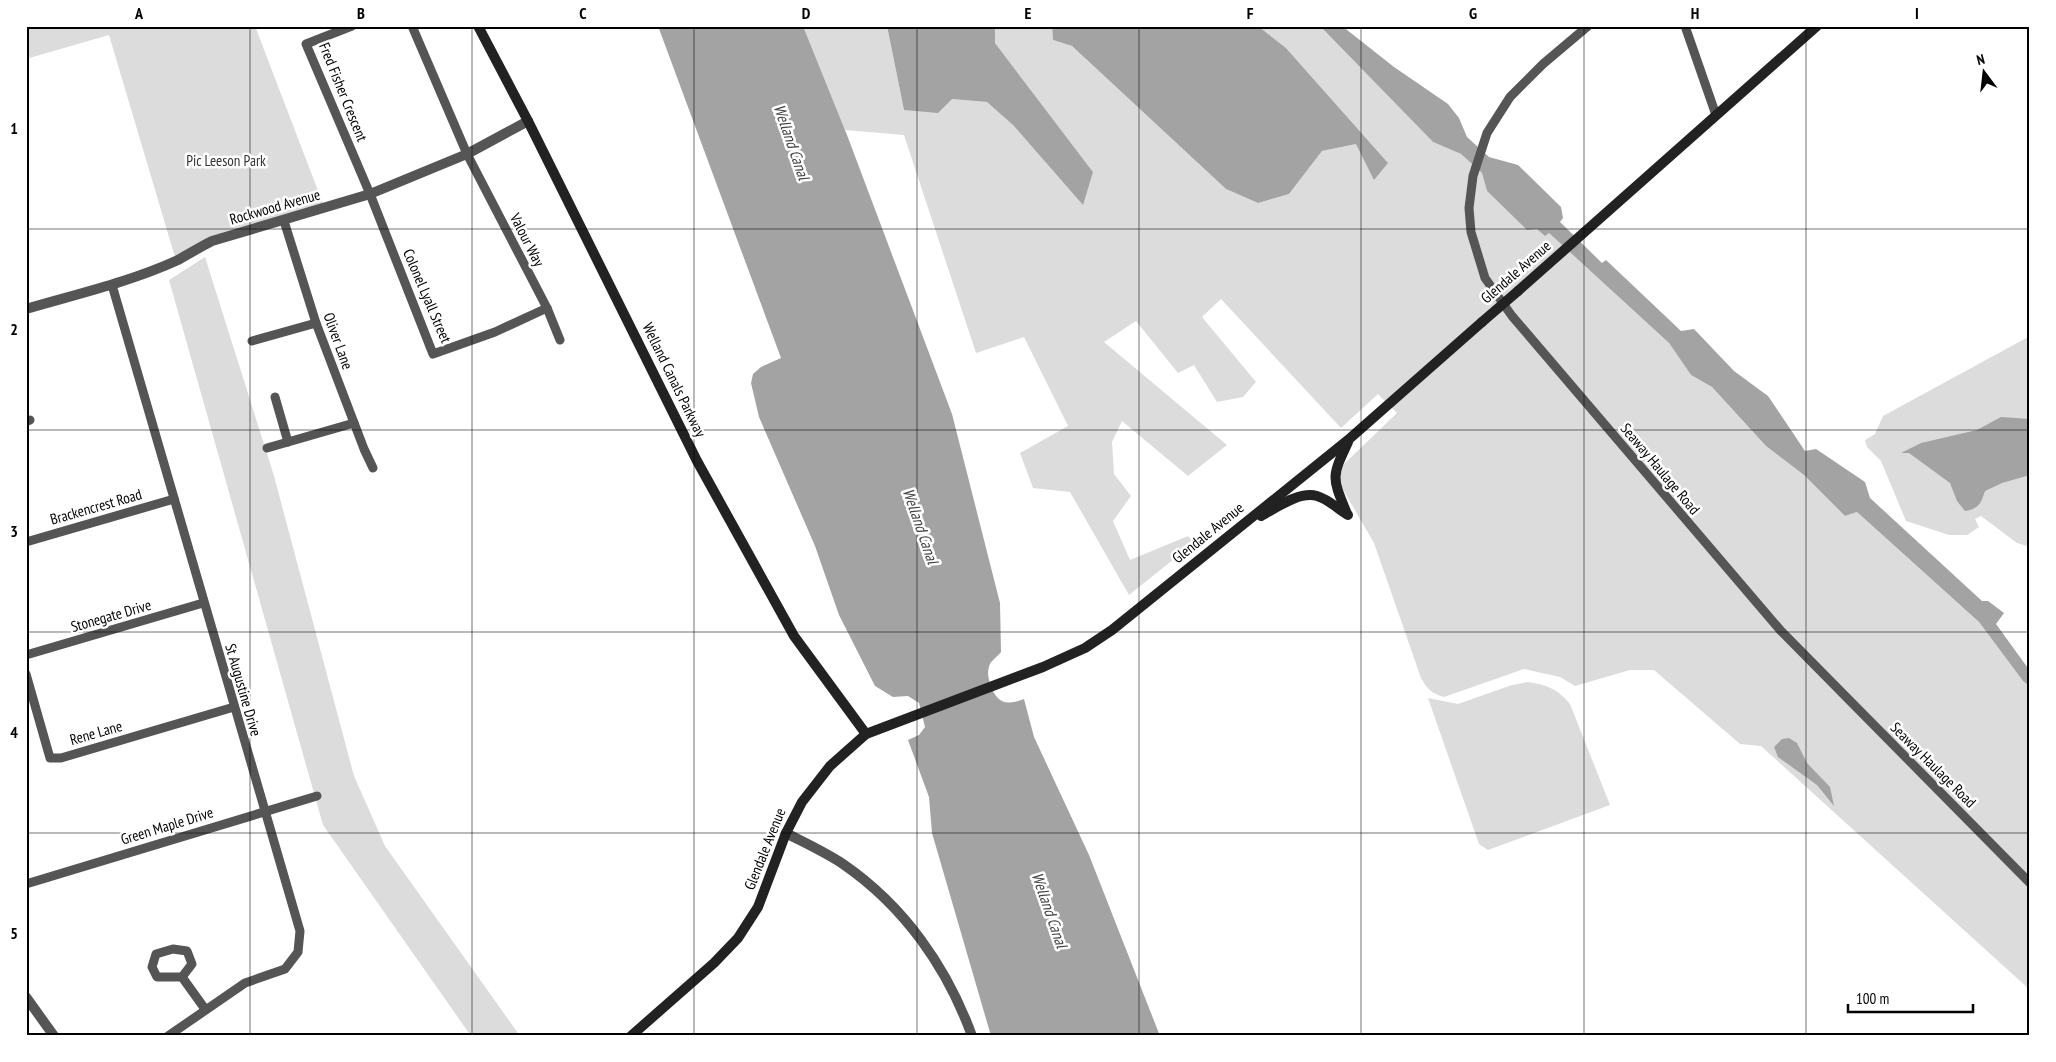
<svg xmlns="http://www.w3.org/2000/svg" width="2056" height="1062" font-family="'PT Sans Narrow',sans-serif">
<rect width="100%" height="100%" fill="#fff"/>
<g fill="#dcdcdc">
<polygon points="26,26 255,26 325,209 175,257 109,35 26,59"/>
<path d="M803,26H887L904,110L952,99L987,102L1014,126L1093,172L995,43V26H1052L1053,40L1072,46L1226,189L1258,203L1289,194L1322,151L1356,144L1388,163L1286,48L1258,26H1320L1433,142L1461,154L1482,173L1487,191L1527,230L1537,229L1549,233L1669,343L1691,375L1712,387L1766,446L1804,475L1845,516L1857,512L1979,622L2023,681L2030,687V990L1761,746L1740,744L1654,670H1630L1575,686L1560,677L1524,669L1444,697C1432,694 1427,689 1421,678L1374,543L1338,481L1344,464L1397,413L1378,394L1341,428L1221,299L1202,317L1256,382L1243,397L1217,402L1194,365L1178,373L1136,321L1104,342L1227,445L1188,476L1122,421L1112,442L1114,474L1131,496L1113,521L1130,560L1188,536L1194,543L1129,595L1070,492L1033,488L1020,453L1068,426L1024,337L976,353L904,135L845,130Z"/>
<polygon points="205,257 274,476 354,776 385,846 520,1036 471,1036 323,825 169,280"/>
<polygon points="2030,336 2030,547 2017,543 1981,516 1975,519 1979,527 1967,535 1949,535 1906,521 1881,461 1867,447 1865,440 1875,434 1883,416"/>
<path d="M1528,682C1547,685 1558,689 1570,704L1610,805L1488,850L1479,844L1428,698L1458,704L1512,685Z"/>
</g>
<g fill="#a3a3a3">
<path d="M658,26H803L847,135L952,414L1000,603L1001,652C998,656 992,660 990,664C987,671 988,677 990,684C997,703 1005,706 1024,699L1034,737L1089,855L1160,1036H991L932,833L929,797L908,740L919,735L925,727L919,703L908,696L893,697L875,686L839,615L815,546L759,417L751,383L753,374L761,367L781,358Z"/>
<polygon points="887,26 995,26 995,43 1093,172 1083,205 1014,126 987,102 952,99 938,113 904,110"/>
<polygon points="1052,26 1258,26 1286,48 1388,163 1374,180 1356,144 1322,151 1289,194 1258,203 1226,189 1072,46 1053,40"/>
<polygon points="1320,26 1342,26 1394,67 1448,104 1459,118 1467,137 1489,157 1518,165 1561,207 1563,218 1560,222 1602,263 1606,260 1681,331 1694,329 1734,371 1768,396 1805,451 1816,449 1865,482 1870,498 1982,601 1988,601 2004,613 1996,624 2030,671 2030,687 2023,681 1979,622 1857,512 1845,516 1804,475 1766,446 1712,387 1691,375 1669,343 1549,233 1545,236 1537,229 1527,230 1487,191 1482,173 1461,154 1433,142"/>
<path d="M2001,417L2030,419V475L2002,483L1985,491C1981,503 1979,509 1965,511L1957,501L1950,483L1909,453H1901L1921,443L1977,430Z"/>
<polygon points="1789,738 1797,743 1807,763 1830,787 1834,806 1817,785 1778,757 1774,747 1782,739"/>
</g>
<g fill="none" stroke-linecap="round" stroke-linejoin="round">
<g stroke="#555" stroke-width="9">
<polyline points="352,26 306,44 370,194 433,354 495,332 547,308"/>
<polyline points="412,26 467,154 547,308 560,340"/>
<polyline points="1588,26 1543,64 1510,97 1487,133 1473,176 1469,208 1471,232 1485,278 1512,316 1781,631 2030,883"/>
<polyline points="1685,26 1716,115"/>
<polyline points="284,221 316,323 364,449 373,468"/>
<polyline points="112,285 300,931 298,952 285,969 245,983 168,1036"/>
<polyline points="252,341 316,323"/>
<polyline points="275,397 288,442 354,423"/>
<polyline points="26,422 30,420"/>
<polyline points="267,448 288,442"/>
<polyline points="26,542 174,499"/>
<polyline points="26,655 203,603"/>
<polyline points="26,674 50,758 61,758 234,707"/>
<polyline points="26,884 317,796"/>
<polyline points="182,977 157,977 152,967 156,954 173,949 187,951 192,964 182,977 205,1009"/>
</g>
<g stroke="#555" stroke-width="10">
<path d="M26,309C77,294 130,282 178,260C189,254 200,247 212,241L370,194L467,154L528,121"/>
<path d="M786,833C805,843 825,852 843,864C904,906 947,967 972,1036"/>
<polyline points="26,997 54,1036"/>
</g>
<g stroke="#222" stroke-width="10">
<polyline points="478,26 528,121 697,461 794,636 866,734"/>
<polyline points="1518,291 1817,26"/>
<path d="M1347,514C1332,477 1331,478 1348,442"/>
<path d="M1261,516C1276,508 1299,491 1317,496C1328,499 1338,509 1348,515"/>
<polyline points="631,1036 714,963 738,938 758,907 786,833 802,802 830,766 866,734 1043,667 1085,648 1112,630 1348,440 1482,322"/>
</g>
<polyline stroke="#222" stroke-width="10" points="1482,322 1518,291"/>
</g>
<path fill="none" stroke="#000" stroke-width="1" stroke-opacity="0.55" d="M250,26V1036M472,26V1036M694,26V1036M917,26V1036M1139,26V1036M1361,26V1036M1584,26V1036M1806,26V1036M26,229H2030M26,430H2030M26,632H2030M26,833H2030"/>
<g text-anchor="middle" stroke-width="5" stroke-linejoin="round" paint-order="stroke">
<g font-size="15" fill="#000" stroke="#fff">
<text transform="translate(343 92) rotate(68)" y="5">Fred Fisher Crescent</text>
<text transform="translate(275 207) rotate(-16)" y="5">Rockwood Avenue</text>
<text transform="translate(527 240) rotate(63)" y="5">Valour Way</text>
<text transform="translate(1516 272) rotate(-41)" y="5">Glendale Avenue</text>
<text transform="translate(427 296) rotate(67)" y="5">Colonel Lyall Street</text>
<text transform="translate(338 341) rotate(70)" y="5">Oliver Lane</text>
<text transform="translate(674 380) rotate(64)" y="5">Welland Canals Parkway</text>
<text transform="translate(1660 469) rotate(50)" y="5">Seaway Haulage Road</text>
<text transform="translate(96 507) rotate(-16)" y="5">Brackencrest Road</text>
<text transform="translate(1208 533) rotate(-39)" y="5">Glendale Avenue</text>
<text transform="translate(111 616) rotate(-16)" y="5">Stonegate Drive</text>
<text transform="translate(243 690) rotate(74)" y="5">St Augustine Drive</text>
<text transform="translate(96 733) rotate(-16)" y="5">Rene Lane</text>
<text transform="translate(1933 765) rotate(45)" y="5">Seaway Haulage Road</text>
<text transform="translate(167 826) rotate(-17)" y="5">Green Maple Drive</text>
<text transform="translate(765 849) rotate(-68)" y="5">Glendale Avenue</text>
</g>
<g font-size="15" fill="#333" stroke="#fff">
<text x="226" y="166">Pic Leeson Park</text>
</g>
<g font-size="16" font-style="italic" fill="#444" stroke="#fff">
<text transform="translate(792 142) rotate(71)" y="6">Welland Canal</text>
<text transform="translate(921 526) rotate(71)" y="6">Welland Canal</text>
<text transform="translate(1050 910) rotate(71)" y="6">Welland Canal</text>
</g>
</g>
<rect width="2056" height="1062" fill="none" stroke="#ffffff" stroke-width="55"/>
<g transform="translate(1984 72) rotate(345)" stroke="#ffffff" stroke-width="4" paint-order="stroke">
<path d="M0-4L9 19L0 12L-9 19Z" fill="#000000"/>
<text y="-8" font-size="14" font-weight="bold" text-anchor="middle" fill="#000000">N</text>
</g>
<path d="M1848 1004v8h125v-8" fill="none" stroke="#000000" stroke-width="2.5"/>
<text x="1856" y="1004" font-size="15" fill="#000000" stroke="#ffffff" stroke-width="4" paint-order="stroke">100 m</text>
<rect x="28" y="28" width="2000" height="1006" fill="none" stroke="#000" stroke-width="2"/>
<g font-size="16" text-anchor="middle" font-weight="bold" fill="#000">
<text x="139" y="19">A</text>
<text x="361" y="19">B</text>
<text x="583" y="19">C</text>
<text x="806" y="19">D</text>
<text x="1028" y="19">E</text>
<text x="1250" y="19">F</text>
<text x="1473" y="19">G</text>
<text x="1695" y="19">H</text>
<text x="1917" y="19">I</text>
<text x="14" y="134">1</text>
<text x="14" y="335">2</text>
<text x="14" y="537">3</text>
<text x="14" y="738">4</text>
<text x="14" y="939">5</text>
</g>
</svg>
